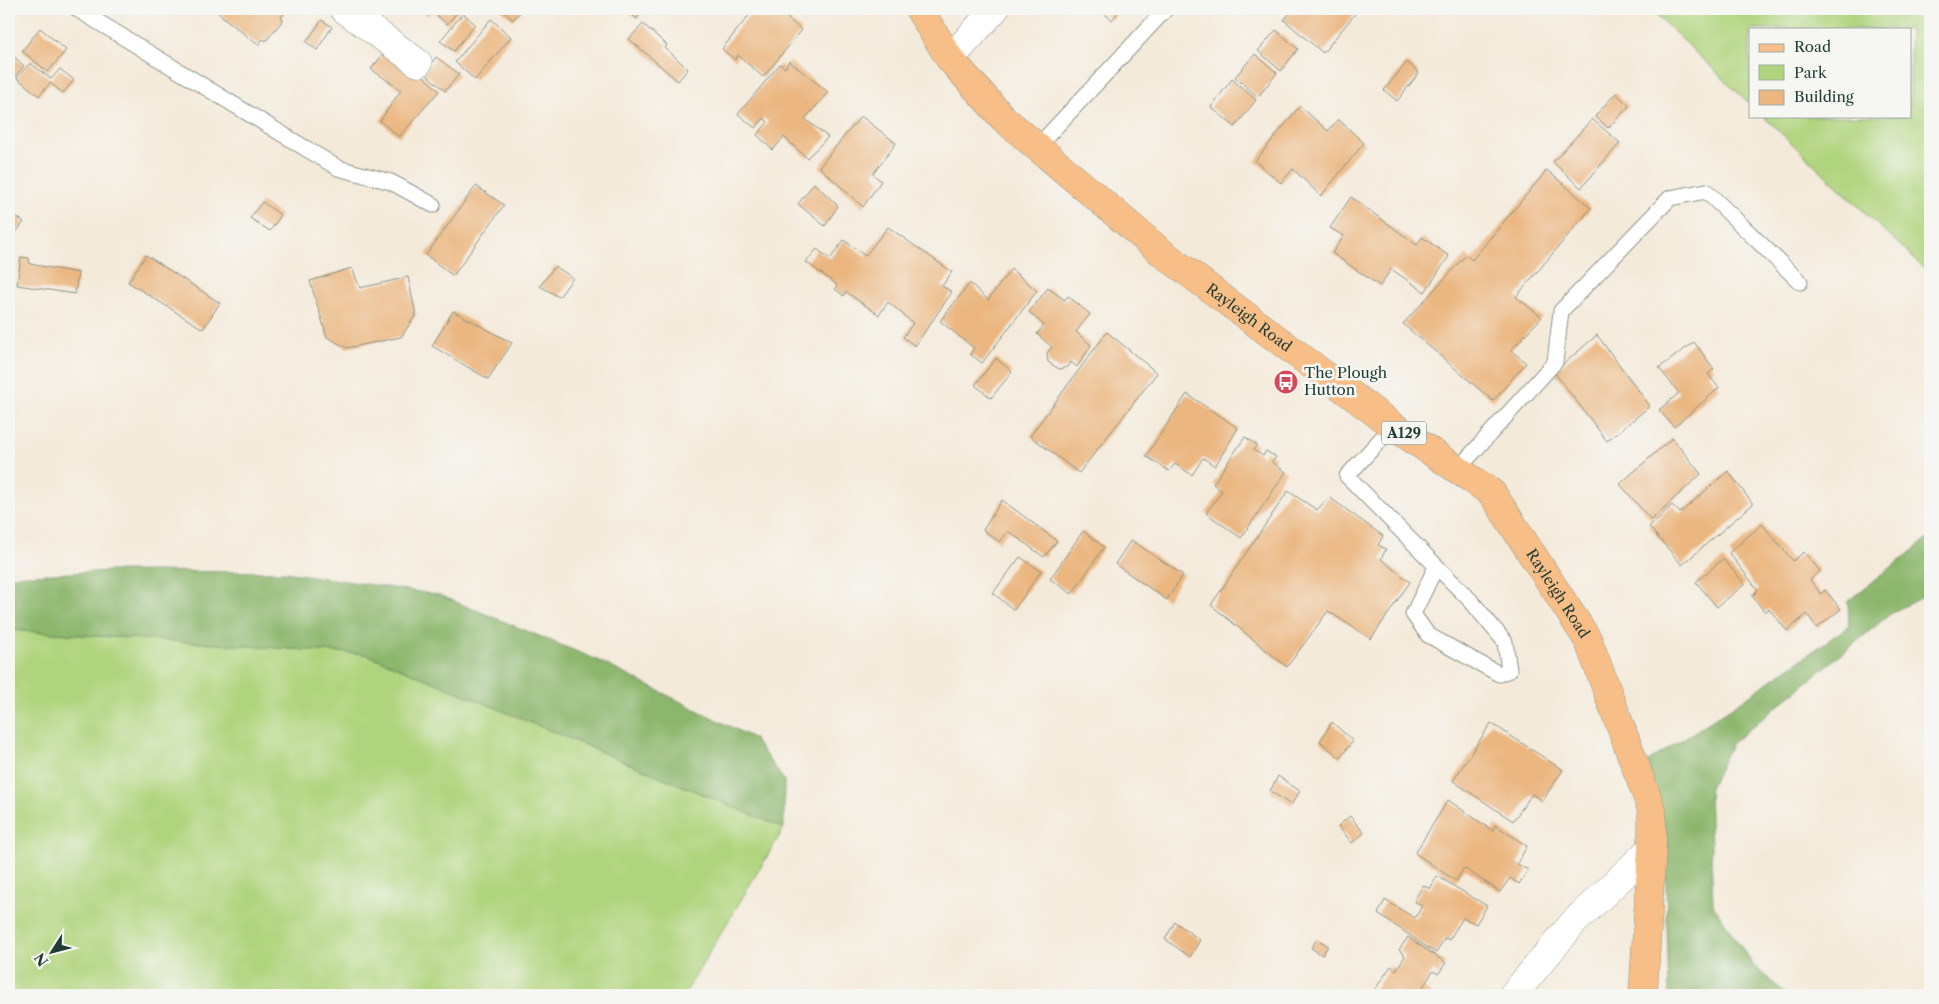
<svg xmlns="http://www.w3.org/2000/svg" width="1939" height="1004" font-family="'Libre Caslon Text',serif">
<rect width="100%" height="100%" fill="#f6f6f2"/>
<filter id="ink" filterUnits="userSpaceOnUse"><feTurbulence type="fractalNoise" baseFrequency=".02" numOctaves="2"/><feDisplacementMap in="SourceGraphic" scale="10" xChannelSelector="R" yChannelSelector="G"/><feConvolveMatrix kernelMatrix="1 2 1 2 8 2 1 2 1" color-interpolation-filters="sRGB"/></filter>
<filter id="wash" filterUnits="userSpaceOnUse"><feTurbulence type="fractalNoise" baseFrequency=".0096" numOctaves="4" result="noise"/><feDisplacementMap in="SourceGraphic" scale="20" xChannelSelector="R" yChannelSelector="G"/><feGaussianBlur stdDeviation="1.12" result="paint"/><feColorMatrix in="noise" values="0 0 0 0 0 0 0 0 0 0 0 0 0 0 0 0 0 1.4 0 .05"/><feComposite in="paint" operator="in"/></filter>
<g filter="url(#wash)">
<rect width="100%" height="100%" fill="#f4eada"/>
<g fill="#b0d47d" stroke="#688858">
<polygon points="1650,9 1930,9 1930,274 1763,116 1910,116 1910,29 1750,29 1750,104"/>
<polygon points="9,630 366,654 784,828 684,995 9,995"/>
</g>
<g fill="#8cb66c" stroke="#567a50">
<polygon points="1930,537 1930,593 1893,612 1731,744 1709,790 1713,905 1754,966 1787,995 1669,995 1665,852 1648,762 1740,702 1849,626 1848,601"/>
<polygon points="113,571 285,572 439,595 595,659 753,738 784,780 784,828 366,654 9,630 9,576"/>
</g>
<g id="blocks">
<g fill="#ebb67f">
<polygon points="213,9 287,9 288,10 281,17 283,20 266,41 263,39 258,45"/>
<polygon points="421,9 460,9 447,24 432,11 428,16"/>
<polygon points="500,9 520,9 522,10 513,20"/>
<polygon points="632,9 644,9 637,19 629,13"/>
<polygon points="728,9 739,9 734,14"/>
<polygon points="754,9 776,9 802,30 763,77 738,55 735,60 722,49"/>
<polygon points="1099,9 1121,9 1112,20"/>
<polygon points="1293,9 1359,9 1323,53 1284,20"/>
<polygon points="463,13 475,24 454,51 440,41"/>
<polygon points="491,19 511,37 475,80 455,62"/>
<polygon points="322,20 332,27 317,50 306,42"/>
<polygon points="643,24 667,45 665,48 688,69 678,81 629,39"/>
<polygon points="40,28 66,50 48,72 22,51"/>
<polygon points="1276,30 1298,49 1281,71 1258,51"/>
<polygon points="9,52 24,66 9,84"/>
<polygon points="385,52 415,76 418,71 439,91 399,137 380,121 401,90 371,69"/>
<polygon points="1255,54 1277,73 1258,97 1235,77"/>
<polygon points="436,57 459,74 445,91 424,72"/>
<polygon points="789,61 828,92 805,119 828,137 807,158 784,137 773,150 757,135 768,122 764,118 755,128 738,114 780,64 785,68"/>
<polygon points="1407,62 1419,73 1397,101 1384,90"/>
<polygon points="30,63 51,79 60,69 74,80 63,93 50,83 39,96 17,78"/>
<polygon points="1232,79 1256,100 1235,127 1211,107"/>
<polygon points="1616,93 1629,106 1608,128 1595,116"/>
<polygon points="1300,106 1328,131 1338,119 1364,143 1321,196 1293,169 1281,183 1255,161"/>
<polygon points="861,116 896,143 873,174 881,181 863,207 819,167"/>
<polygon points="1592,119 1620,143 1581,188 1553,162"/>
<polygon points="1547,170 1591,208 1516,297 1542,317 1511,350 1526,363 1493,401 1403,324 1466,255 1472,260"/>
<polygon points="814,183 838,206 825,226 798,204"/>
<polygon points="476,186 504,205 453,276 426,255"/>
<polygon points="1351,197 1417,245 1422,237 1449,256 1425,292 1391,269 1380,286 1332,253 1344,236 1330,228"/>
<polygon points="262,202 281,215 270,231 250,218"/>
<polygon points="9,211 24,222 9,241"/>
<polygon points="888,227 952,272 942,286 952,292 915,346 903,337 913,323 888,302 879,315 846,292 844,296 835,289 837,285 806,262 817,249 830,259 844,240 865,256"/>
<polygon points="146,255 220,303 203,329 128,282"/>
<polygon points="21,257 29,258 30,264 78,273 75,294 17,285"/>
<polygon points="555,266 573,278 559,297 540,286"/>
<polygon points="352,268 360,288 408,277 416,315 401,337 347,348 327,337 310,281"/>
<polygon points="1011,269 1037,291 982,363 970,354 974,348 940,321 970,283 988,300"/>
<polygon points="1048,288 1065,300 1068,296 1090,314 1076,332 1091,345 1077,367 1071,362 1068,367 1059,369 1048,362 1047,353 1052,347 1037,334 1044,325 1029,312"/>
<polygon points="453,311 512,343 488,379 432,346"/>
<polygon points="1107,332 1157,373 1079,473 1030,436"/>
<polygon points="1597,335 1650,406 1607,441 1554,372"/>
<polygon points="1694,342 1714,369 1708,374 1719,388 1674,427 1659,410 1679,393 1659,368"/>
<polygon points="996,358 1012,372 991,398 975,385"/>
<polygon points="1187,394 1238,428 1215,466 1203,458 1192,475 1175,464 1169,471 1146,456"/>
<polygon points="1245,437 1257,445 1253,450 1263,456 1266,451 1276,457 1272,462 1286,472 1241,538 1206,513 1222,491 1213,484"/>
<polygon points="1672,438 1701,474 1651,520 1620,484"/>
<polygon points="1728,471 1753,504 1682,565 1649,527 1672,505 1680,513"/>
<polygon points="1288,491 1317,510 1329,497 1383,536 1378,545 1386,549 1381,559 1410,582 1371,639 1328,611 1287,667 1211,605"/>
<polygon points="1002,500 1057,541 1044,557 1008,531 1000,542 983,530"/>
<polygon points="1762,524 1793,561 1804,552 1820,571 1810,580 1821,594 1825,590 1841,609 1817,628 1807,614 1787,631 1769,609 1765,612 1752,596 1758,590 1729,553"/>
<polygon points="1083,531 1104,547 1072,594 1050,579"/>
<polygon points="1131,540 1183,575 1167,600 1115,564"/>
<polygon points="1020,557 1041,571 1014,610 993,593"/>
<polygon points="1723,559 1745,584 1717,607 1696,582"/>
<polygon points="1332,722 1353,741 1340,758 1320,741"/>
<polygon points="1491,723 1563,770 1542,801 1532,794 1513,821 1453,781"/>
<polygon points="1278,776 1300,791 1291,805 1270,791"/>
<polygon points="1448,800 1493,831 1495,825 1527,846 1517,864 1528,870 1519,884 1510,878 1500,892 1464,868 1456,881 1415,853"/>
<polygon points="1350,816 1364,833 1352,843 1338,826"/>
<polygon points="1437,876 1487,906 1476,924 1463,918 1449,940 1445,938 1436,953 1378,914 1385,900 1415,918 1422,906 1414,901 1423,885 1430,889"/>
<polygon points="1175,922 1200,940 1190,957 1165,939"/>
<polygon points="1408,937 1446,963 1438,974 1433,971 1423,987 1432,995 1371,995 1391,966 1396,970 1405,956 1399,950"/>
<polygon points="1317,939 1328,946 1322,955 1311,948"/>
</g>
</g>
</g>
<g filter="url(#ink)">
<use href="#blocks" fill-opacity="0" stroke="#8a9487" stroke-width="1"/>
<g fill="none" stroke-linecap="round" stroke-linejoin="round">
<defs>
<g id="service">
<polyline points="77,9 338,168 391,182 433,205"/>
<polyline points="1037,147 1166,9"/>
<polyline points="1393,426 1347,476 1471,601 1505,642 1509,670 1499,674 1428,635 1413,614 1436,567"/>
<polyline points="1458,469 1555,362 1561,311 1670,198 1706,191 1800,282"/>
</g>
<g id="minor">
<polyline points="344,9 418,63"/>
<polyline points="950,59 995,9"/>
<polyline points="1513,995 1574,922 1652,848"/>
</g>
<g id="primary">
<path id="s1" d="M919,9L950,59L1003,118L1161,252L1393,426L1492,493L1588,640L1652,810V848L1643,995"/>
</g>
</defs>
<use href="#service" stroke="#8a9487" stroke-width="17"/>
<use href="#minor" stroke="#8a9487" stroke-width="29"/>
<use href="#primary" stroke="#8a9487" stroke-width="29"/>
<use href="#service" stroke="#fff" stroke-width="15"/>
<use href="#minor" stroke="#fff" stroke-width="28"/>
<use href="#primary" stroke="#f7be88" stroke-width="28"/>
</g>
</g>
<defs>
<symbol id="bus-disc" viewBox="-11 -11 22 22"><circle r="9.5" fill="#d1495b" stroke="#f6f6f2"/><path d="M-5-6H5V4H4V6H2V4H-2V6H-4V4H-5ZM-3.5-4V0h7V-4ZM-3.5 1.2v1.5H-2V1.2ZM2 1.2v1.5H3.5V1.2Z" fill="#fff"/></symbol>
</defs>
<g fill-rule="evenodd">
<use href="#bus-disc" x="1272" y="368" width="28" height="28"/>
</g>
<g text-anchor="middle" stroke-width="5" stroke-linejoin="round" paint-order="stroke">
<rect fill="#f6f6f2" stroke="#60746d" stroke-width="1" x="1381.5" y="421.5" width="45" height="23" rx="4"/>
<g font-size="14" font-weight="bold" fill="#1f3d34">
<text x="1404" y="438">A129</text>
</g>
<g font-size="15" fill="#1f3d34" stroke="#f6f6f2">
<text dy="5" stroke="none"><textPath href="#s1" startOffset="455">Rayleigh Road</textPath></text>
<text dy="5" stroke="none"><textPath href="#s1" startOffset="875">Rayleigh Road</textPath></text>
</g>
<g font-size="15" fill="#1f3d34" stroke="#f6f6f2" text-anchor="start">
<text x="1304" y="378">The Plough<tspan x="1304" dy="17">Hutton</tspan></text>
</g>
</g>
<rect width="1939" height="1004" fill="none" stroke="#f6f6f2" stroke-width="30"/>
<rect x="1749" y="28" width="162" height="90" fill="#f6f6f2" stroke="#a0aca6"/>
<rect x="1759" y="44" width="25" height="8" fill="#f7be88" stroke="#a0aca6"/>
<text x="1794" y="52" font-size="15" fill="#1f3d34">Road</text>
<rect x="1759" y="65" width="25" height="15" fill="#b0d47d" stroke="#a0aca6"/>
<text x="1794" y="78" font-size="15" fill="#1f3d34">Park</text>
<rect x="1759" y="90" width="25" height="15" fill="#ebb67f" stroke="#a0aca6"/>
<text x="1794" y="102" font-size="15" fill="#1f3d34">Building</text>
<g transform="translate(52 952) rotate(234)" stroke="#f6f6f2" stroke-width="4" paint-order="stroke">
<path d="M0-4L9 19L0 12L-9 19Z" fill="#1f3d34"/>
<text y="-8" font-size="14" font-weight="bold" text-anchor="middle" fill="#1f3d34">N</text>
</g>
</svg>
